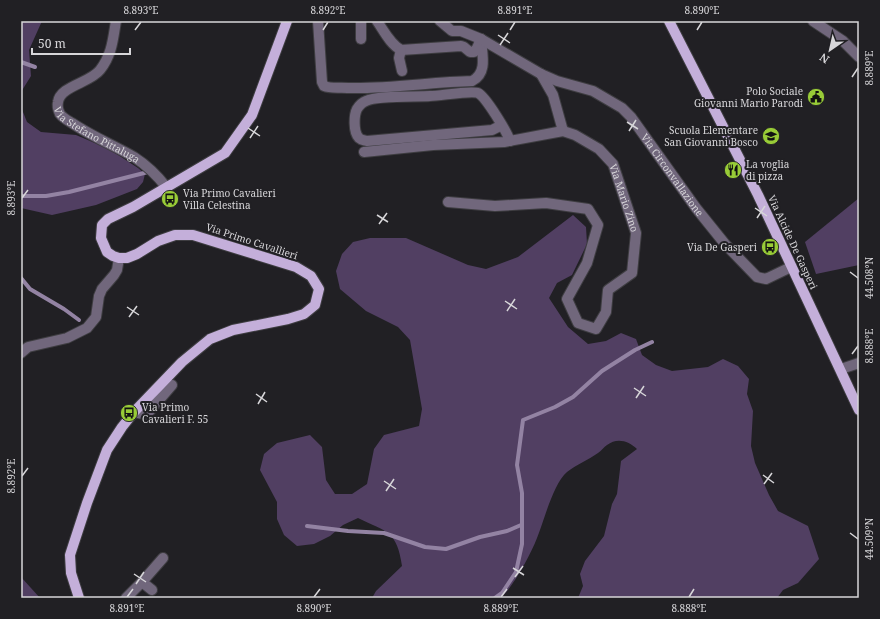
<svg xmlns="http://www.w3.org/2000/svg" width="880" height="619" font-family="'Noto Serif',serif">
<rect width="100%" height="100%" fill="#212024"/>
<g fill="#513f62">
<polygon points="21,21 42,21 29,50 31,76 21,92"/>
<polygon points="21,107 27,122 41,132 76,135 109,149 138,168 145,174 143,182 137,189 96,205 52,215 21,208"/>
<polygon points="859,198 859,265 816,274 805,242"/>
<path d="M573,215L586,227L587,244L572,275L557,283L549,298L568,327L588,344L606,341L621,333L636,339L642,355L656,365L672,371L708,367L723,359L738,366L749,379L747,394L753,411L751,446L755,463L769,495L778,511L808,526L819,559L798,583L783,590L777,598H578L583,586L580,574L585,561L604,536L612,504L617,494L621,461L637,449C629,441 617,437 607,445C604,447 601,451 598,453C588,460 576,465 567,472C553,484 544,521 537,538C530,556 514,585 501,598H372L376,591L402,566C397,531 387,532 358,518L343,525L330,536L314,544L297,546L284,535L277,519V502L260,470L264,454L277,443L310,435L322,447L326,480L335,494H352L367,484L374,449L384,435L419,426L422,409L410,340L398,327L366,311L340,289L336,271L342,254L353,242L370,238H406L468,265L486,269L518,257Z"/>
<polygon points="21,577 40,598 21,598"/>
</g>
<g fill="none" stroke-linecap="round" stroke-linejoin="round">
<g stroke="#9383a3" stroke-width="4">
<polyline points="21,62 35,67"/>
<polyline points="21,196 46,196 69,192 148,172"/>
<polyline points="21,278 30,289 64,309 79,320"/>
<polyline points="307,526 348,531 384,533 425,547 446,549 480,537 507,531 521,525"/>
<polyline points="495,598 502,593 516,572 522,544 522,493 517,465 523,420 555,407 573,397 602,371 635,350 652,342"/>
</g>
<defs>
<g id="minor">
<path id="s1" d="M116,21C113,39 112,55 100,70C90,83 60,86 58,102C57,106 58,110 60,114C63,118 67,120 72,123C91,136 113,145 134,157C148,166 157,175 167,188"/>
<path d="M318,21L322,82L324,86C331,89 341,87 348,88C390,89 431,82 472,81C488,73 482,54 481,39"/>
<polyline points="361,21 361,39"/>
<path d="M377,21C384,31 390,44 401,50L461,46L464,47L470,52H474L477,48L481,39"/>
<path id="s2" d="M440,21L452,31H461L481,39L541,74L557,81L593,91L622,108L631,117L696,208L725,244L757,277L766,279L791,267"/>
<polyline points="813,21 843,41 859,57"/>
<polyline points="401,50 399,58 402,71"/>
<polyline points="541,74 553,95 563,131"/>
<path d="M502,125L492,130L367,141C364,140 361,140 359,138C353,132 354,115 357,109C359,106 363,102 366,101C376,95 417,97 430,96C440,96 471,90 478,93C486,97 507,132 510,141"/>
<path id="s3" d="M364,152L433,145L504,142L563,131L575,135L599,149L613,164L636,233L632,273L608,290L606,312L596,329L578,323L567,299L587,263L598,225L588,209L546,203L495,206L448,202"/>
<polyline points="21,353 28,347 67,338 87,328 96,317 99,296 102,289 114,275 117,270 119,258"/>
<polyline points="841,369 859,363"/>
<polyline points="134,412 143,414 147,414 172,385"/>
<polyline points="142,582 152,590"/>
<polyline points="126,598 142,582 163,558"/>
</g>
<g id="major">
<polyline points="669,21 758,195 859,410"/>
<polyline points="79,598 71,573 70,555 87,503 107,450 122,427 134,412 182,362 210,339 233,330 288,319 304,314 315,305 319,289 311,276 296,267 193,235 175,235 158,241 137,254 127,258 119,258 113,256 107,252 101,238 102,225 108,219 133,207 225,153 252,115 287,21"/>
</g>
</defs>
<use href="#minor" stroke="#3e3d41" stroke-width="12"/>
<use href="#major" stroke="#3e3d41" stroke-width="12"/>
<use href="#minor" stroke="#71677c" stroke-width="10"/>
<use href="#major" stroke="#c4afda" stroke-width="10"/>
</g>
<path fill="none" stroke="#d7d6d9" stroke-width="1.5" d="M135,30L141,22M323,30L328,22M510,30L515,22M697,30L702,22M498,35L510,43M500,45L508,33M852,77L858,68M627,122L638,129M248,128L260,136M629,131L636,120M250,138L258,126M22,198L28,190M755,208L767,216M377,215L388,222M757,218L765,206M379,224L387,213M850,272L858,278M505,301L517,309M127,307L139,315M507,311L515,299M129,317L137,306M852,354L858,346M634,388L646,396M256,394L267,402M636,398L644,386M258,404L265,392M763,475L774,483M22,476L28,468M384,481L396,489M764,484L772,473M386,491L394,479M850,533L858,539M513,568L524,575M134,574L146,582M515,577L523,566M136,584L144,572M127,597L133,589M314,597L320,589M501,597L507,589M689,597L694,589"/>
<defs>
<symbol id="civic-disc" viewBox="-11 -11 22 22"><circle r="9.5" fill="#98cb37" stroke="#212024"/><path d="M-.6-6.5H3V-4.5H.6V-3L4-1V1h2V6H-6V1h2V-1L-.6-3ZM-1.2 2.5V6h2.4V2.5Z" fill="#111"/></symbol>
<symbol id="school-disc" viewBox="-11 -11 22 22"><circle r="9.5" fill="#98cb37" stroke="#212024"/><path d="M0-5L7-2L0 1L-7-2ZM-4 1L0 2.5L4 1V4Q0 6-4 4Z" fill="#111"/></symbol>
<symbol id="restaurant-disc" viewBox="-11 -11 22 22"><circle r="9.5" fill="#98cb37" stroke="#212024"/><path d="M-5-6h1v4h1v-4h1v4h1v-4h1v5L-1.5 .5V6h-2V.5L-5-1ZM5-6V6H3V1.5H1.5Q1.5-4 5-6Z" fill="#111"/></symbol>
<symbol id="bus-disc" viewBox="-11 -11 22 22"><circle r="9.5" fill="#98cb37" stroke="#212024"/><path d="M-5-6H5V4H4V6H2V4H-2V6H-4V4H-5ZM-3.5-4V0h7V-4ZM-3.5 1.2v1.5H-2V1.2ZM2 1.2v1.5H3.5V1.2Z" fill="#111"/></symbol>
</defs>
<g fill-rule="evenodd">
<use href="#civic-disc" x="806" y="87" width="20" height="20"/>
<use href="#school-disc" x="761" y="126" width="20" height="20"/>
<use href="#restaurant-disc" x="723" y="160" width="20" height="20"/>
<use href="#bus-disc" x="160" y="189" width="20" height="20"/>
<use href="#bus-disc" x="760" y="237" width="20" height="20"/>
<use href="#bus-disc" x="119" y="403" width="20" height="20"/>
</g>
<g text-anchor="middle" stroke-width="4" stroke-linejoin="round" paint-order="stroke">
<g font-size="10" fill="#d7d6d9" stroke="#212024" text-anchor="end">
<text x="803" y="95">Polo Sociale<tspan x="803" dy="12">Giovanni Mario Parodi</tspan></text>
<text x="758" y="134">Scuola Elementare<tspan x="758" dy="12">San Giovanni Bosco</tspan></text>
<text x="746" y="168" text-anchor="start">La voglia<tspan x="746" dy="12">di pizza</tspan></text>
<text x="183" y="197" text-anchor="start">Via Primo Cavalieri<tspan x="183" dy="12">Villa Celestina</tspan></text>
<text x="757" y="251">Via De Gasperi</text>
<text x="142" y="411" text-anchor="start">Via Primo<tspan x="142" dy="12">Cavalieri F. 55</tspan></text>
</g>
<g font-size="10" fill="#d7d6d9" stroke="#212024">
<text dy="4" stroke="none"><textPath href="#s1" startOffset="161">Via Stefano Pittaluga</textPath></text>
<text dy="4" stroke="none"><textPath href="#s2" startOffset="288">Via Circonvallazione</textPath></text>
<text dy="4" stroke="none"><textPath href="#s3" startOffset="297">Via Mario Zino</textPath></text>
<text transform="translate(252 241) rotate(18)" y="4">Via Primo Cavallieri</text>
<text transform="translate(793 242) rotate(65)" y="4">Via Alcide De Gasperi</text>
</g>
</g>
<rect width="880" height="619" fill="none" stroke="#212024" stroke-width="44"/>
<g transform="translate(830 50) rotate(214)" stroke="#212024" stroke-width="3" paint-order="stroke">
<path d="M0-3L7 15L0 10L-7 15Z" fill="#d7d6d9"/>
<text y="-6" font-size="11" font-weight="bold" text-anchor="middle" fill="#d7d6d9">N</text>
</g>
<path d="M32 48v6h98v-6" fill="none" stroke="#d7d6d9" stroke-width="2"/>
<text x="38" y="48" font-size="12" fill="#d7d6d9" stroke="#212024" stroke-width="3" paint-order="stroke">50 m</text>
<rect x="22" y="22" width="836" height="575" fill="none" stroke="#d7d6d9" stroke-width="1.5"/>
<g font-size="10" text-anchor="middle" fill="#d7d6d9">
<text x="141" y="14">8.893°E</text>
<text x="328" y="14">8.892°E</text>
<text x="515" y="14">8.891°E</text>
<text x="702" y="14">8.890°E</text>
<text transform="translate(869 68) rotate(-90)" y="4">8.889°E</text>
<text transform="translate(11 198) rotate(-90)" y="4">8.893°E</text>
<text transform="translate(869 278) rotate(-90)" y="4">44.508°N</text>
<text transform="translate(869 346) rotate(-90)" y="4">8.888°E</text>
<text transform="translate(11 476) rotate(-90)" y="4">8.892°E</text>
<text transform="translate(869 539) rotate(-90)" y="4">44.509°N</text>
<text x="127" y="612">8.891°E</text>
<text x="314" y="612">8.890°E</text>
<text x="501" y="612">8.889°E</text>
<text x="689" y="612">8.888°E</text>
</g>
</svg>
